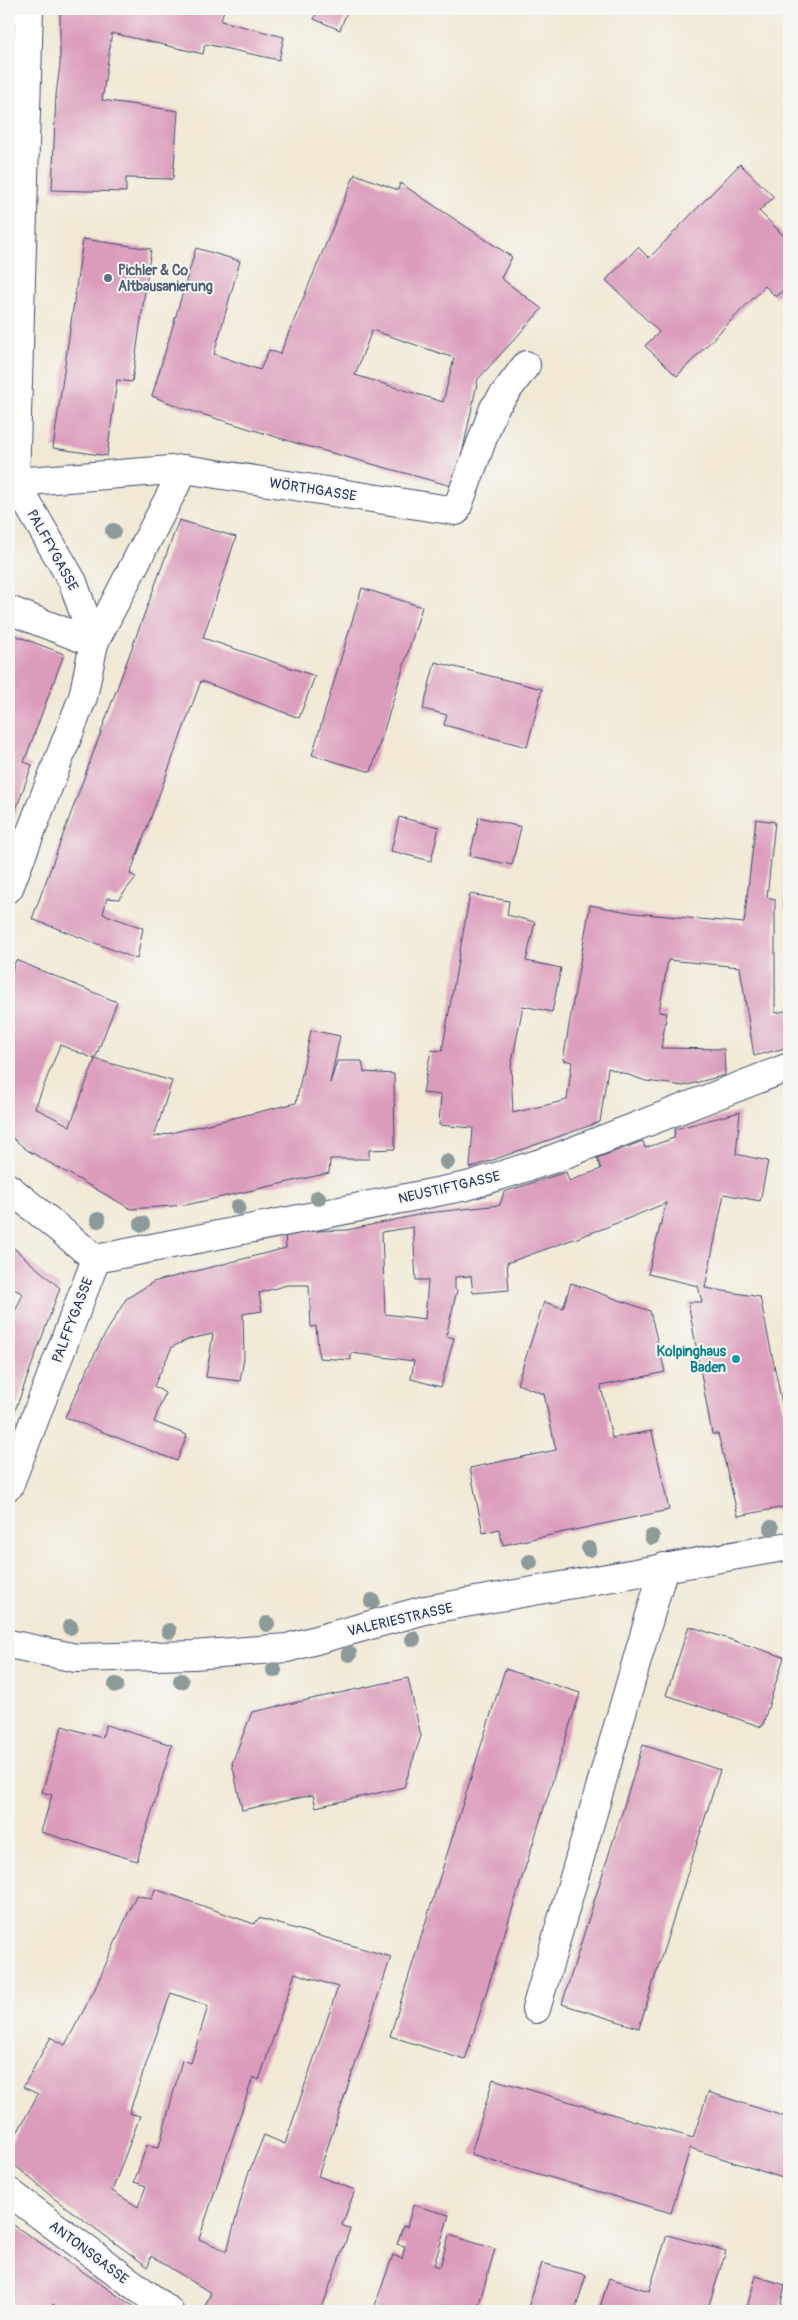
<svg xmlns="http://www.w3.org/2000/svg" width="798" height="2320" font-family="Pangolin,sans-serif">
<rect width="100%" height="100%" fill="#f6f6f2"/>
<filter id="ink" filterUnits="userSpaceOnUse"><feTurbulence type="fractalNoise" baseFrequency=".02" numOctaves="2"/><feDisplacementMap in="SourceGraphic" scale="10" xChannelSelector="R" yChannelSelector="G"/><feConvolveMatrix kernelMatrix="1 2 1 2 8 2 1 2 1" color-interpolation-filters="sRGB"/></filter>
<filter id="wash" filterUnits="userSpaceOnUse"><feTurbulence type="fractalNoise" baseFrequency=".0096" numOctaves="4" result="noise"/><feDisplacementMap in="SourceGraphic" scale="20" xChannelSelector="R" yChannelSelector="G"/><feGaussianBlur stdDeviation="1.12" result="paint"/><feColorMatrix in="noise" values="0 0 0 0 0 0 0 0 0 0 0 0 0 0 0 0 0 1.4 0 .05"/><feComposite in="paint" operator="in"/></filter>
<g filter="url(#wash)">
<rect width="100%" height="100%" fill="#f1e9d5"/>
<g id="blocks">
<g fill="#db9bbb" fill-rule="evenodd">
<polygon points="60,9 224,9 221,21 284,37 279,60 205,44 203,54 112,33 102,100 178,111 173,179 126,178 126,192 52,190 56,95 60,65"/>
<polygon points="318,9 348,9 340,30 314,19"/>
<polygon points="740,164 774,197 759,211 789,241 789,284 776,297 765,286 677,376 645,346 659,332 606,280 638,247 649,258"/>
<path d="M355,174L398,190L400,183L512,257L501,278L542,309L478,379L455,487L296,443L185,409L152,396L196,248L240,261L214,354L260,370L269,350L280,354ZM372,330L454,358L443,402L355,375Z"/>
<polygon points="83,239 151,249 132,382 117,380 107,456 53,448"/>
<polygon points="179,520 236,537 203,638 315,676 299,718 201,681 130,874 136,877 119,899 107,898 103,914 143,928 137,959 32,919"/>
<polygon points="362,588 422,607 371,772 312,755"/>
<polygon points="9,633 64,654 24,762 32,765 9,829"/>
<polygon points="435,662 542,689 527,747 444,725 447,715 423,709"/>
<polygon points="399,817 439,827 431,861 391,851"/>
<polygon points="479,817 521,827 512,865 470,856"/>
<polygon points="756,819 775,822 767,897 775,899 775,1013 789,1010 789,1047 754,1056 740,967 668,960 659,1012 667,1013 661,1048 724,1049 725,1075 684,1086 646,1081 608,1068 600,1122 470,1168 473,1128 439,1125 441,1095 423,1093 431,1050 442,1051 470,894 509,901 507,915 535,922 526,961 561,968 552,1012 523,1006 511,1067 513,1113 567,1100 572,1062 563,1060 590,905 634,913 744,923"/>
<polygon points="785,822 789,823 789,910 785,910"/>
<polygon points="16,960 117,1002 95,1059 60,1045 35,1108 70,1126 95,1059 172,1081 154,1137 296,1103 311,1030 340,1036 330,1083 337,1061 362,1061 364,1072 394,1074 395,1149 369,1150 369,1159 330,1159 329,1173 186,1205 131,1209 27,1150 9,1135 9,978"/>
<path d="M740,1112L736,1154L768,1161L760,1201L724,1194L705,1288L760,1297L785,1418L789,1417V1506L738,1516L718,1434H712L688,1302H702L698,1286L648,1274L666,1203L602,1229L507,1263L509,1290L473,1293L471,1276L455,1277V1289L457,1290L446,1336L454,1338L441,1387L411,1379L414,1361L351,1353V1360L319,1358L316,1326L311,1327L309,1285H287L259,1293L262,1311L243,1314L244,1358L240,1381L206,1377L213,1334L189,1339L172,1347L154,1386L165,1393L154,1422L187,1435L177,1461L65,1417L100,1343L126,1299L153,1282L286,1248L285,1232L347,1230L427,1213L500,1205L504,1192L566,1172L569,1181L601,1169L597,1158L643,1141L645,1148L674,1138L675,1129ZM413,1227L416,1280H428L425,1319L385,1314L382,1232Z"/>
<polygon points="9,1244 60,1288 9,1427 9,1317 12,1318 23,1294 9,1286"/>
<polygon points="571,1283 650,1311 665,1372 601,1386 612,1438 652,1431 669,1510 503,1545 499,1529 483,1533 470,1468 556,1450 544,1394 517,1384 544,1302 563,1308"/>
<polygon points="689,1626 784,1657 762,1727 666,1695"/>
<polygon points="505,1669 580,1693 465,2060 390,2036"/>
<polygon points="408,1678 421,1736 404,1787 316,1807 313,1795 242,1810 232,1763 252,1712"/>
<polygon points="106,1725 172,1745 137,1861 41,1832 52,1795 42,1792 62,1726 102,1738"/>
<polygon points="643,1745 720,1770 639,2028 562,2004"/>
<path d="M155,1889L254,1924L259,1918L391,1957L318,2176L355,2190L342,2225L350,2229L322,2308L331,2311H203L211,2293L151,2256L148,2267L52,2197L9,2160V2148L38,2094L23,2087L51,2037L65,2045L94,1991L136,1895L152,1899ZM295,1973L338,1987L285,2144L264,2135L247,2177L227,2251L199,2239L253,2077L259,2080ZM171,1993L208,2006L191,2063L182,2060L159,2147L147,2145L134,2182L146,2186L138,2207L112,2191L140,2116L129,2113Z"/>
<polygon points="493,2079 693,2138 708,2092 789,2118 789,2180 690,2148 671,2213 471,2154"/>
<polygon points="413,2205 449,2215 434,2265 440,2267 449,2235 495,2249 477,2311 373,2311 393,2255 402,2259 405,2246 397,2244 403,2226 407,2227"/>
<polygon points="9,2222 73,2265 140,2311 62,2311 53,2304 50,2311 9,2311"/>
<polygon points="667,2235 726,2251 707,2311 599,2311 609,2278 649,2291"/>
<polygon points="542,2263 586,2275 575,2311 527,2311"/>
<polygon points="756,2276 785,2285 779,2311 746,2311"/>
</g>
</g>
</g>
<g filter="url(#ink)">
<use href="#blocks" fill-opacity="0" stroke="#3b4b70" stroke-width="1"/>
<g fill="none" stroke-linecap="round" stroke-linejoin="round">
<defs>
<g id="minor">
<polyline points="9,484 15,482 184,469 456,511 494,408 526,365"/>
<polyline points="9,610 94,643 184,469"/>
<polyline points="9,888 83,697 94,643 73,582 15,482 29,9"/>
<polyline points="9,1188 96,1259 9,1486"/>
<polyline points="96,1259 467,1186 550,1160 789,1067"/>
<polyline points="9,1644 76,1658 193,1655 287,1648 425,1610 789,1546"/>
<polyline points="536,2009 664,1567"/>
<polyline points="9,2192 169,2311"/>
</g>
</defs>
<use href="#minor" stroke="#3b4b70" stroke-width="30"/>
<use href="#minor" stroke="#fff" stroke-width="28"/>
</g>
<g fill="#8c9a9a">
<circle cx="113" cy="531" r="8"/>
<circle cx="447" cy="1162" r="8"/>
<circle cx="318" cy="1198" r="8"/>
<circle cx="238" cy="1207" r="8"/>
<circle cx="98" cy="1220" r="8"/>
<circle cx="142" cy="1224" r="8"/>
<circle cx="771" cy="1528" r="8"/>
<circle cx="652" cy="1537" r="8"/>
<circle cx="589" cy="1549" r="8"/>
<circle cx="530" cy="1562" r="8"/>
<circle cx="372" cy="1601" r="8"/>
<circle cx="267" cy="1624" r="8"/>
<circle cx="70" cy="1627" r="8"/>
<circle cx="169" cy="1631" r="8"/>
<circle cx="413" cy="1639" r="8"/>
<circle cx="349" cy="1654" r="8"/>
<circle cx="274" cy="1670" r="8"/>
<circle cx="181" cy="1681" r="8"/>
<circle cx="116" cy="1685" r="8"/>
</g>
</g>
<circle fill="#5c6f8a" stroke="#f6f6f2" stroke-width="2" cx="108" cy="278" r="5"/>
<circle fill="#0f9aa8" stroke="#f6f6f2" stroke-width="2" cx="736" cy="1359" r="5"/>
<g text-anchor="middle" stroke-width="4" stroke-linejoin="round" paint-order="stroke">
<g font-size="14" font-weight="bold" fill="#4e5e75" stroke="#f6f6f2" text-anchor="start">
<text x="118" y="275">Pichler &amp; Co<tspan x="118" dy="16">Altbausanierung</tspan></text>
</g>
<g font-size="14" fill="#1b2f5e" stroke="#f6f6f2">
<text transform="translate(313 489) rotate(9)" y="5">WÖRTHGASSE</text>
<text transform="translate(53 550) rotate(61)" y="5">PALFFYGASSE</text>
<text transform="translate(449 1187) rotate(-13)" y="5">NEUSTIFTGASSE</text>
<text transform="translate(72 1320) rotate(-69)" y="5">PALFFYGASSE</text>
<text transform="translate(400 1619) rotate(-13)" y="5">VALERIESTRASSE</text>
<text transform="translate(89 2252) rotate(37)" y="5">ANTONSGASSE</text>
</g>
<g font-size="14" font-weight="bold" fill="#0d838f" stroke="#f6f6f2" text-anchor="end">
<text x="726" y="1356">Kolpinghaus<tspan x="726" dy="16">Baden</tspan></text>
</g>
</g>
<rect width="798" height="2320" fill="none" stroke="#f6f6f2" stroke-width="30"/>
</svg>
